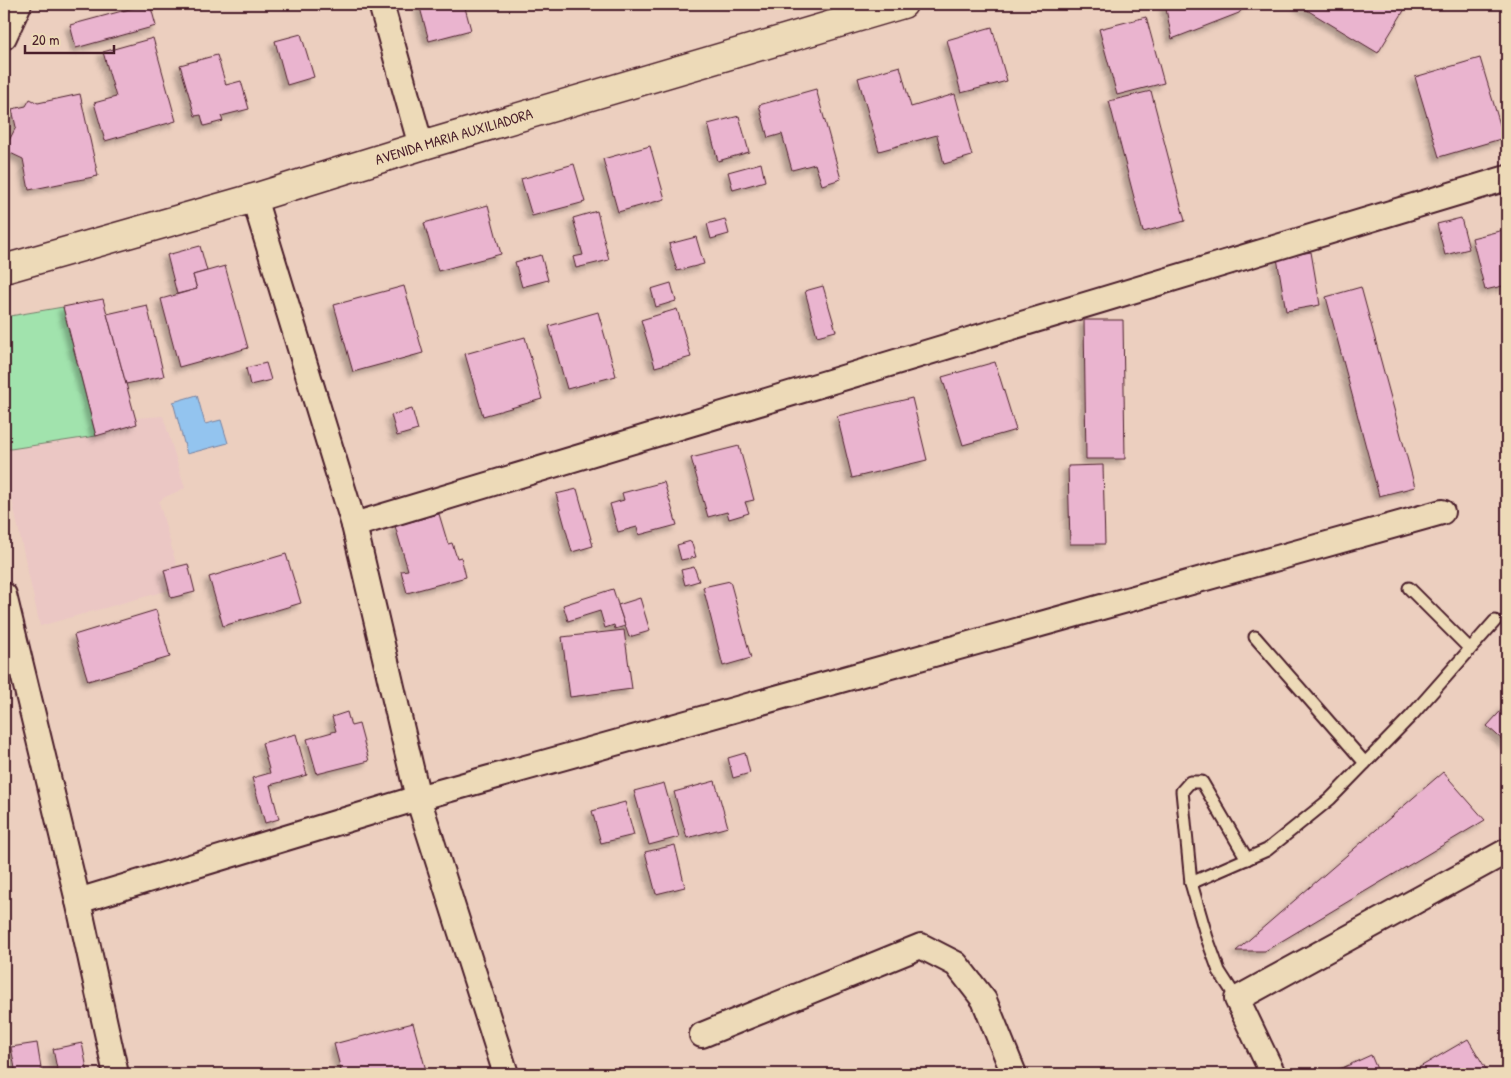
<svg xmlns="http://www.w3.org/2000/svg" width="1511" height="1078" font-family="'Patrick Hand',sans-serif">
<defs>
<filter id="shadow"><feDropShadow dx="-4.5" dy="4.5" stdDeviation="2.5" flood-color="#0004"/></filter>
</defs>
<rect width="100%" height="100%" fill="#eccfbf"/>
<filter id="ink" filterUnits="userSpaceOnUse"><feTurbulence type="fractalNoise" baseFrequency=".02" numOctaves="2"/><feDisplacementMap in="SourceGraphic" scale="10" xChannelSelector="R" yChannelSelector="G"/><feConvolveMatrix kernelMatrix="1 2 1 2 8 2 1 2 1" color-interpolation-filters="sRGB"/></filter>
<g filter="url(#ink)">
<polygon fill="#ebc7c4" points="163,416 185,488 163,498 159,502 177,567 164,570 169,590 40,626 4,464 4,450 96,436 137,424 136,418"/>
<polygon fill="#a1e3ad" stroke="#76816c" points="63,307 96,436 4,450 4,317"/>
<polygon fill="#93c4ef" stroke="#7682a1" points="197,395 205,424 221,420 228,443 187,454 173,402"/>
<g fill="#eab4cf" stroke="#4a1f2b" filter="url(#shadow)">
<polygon points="148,4 150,4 156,26 76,48 70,25"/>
<polygon points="419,4 464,4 471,30 429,41"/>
<polygon points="1165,4 1246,4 1239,13 1172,39"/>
<polygon points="1297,4 1408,4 1378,53"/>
<polygon points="1146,17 1164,83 1117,95 1099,29"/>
<polygon points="992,27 1007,81 961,93 947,40"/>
<polygon points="301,34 314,77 287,85 275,41"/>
<polygon points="153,38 176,121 105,141 94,103 116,97 103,52"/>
<polygon points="217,55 226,85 241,81 249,109 221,116 223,121 204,126 201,115 195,116 180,65"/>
<polygon points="1480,58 1504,138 1439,157 1415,77"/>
<polygon points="900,66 911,107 955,94 972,156 944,164 937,135 879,151 858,78"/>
<polygon points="816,89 841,179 822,185 815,164 792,170 782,134 768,138 759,105"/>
<polygon points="1151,91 1185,221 1143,232 1109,101"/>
<polygon points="80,94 98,176 29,190 23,159 4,150 16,127 12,109 26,106 30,99 38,103"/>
<polygon points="739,116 749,152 718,161 708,124"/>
<polygon points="650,146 665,199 618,212 603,159"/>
<polygon points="761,163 765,181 733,190 728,172"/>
<polygon points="574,164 585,202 532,216 521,179"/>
<polygon points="488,205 501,254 438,271 424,223"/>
<polygon points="597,211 609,260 576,268 573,257 583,255 573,218"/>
<polygon points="1461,218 1469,249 1445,255 1437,224"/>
<polygon points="725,219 729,234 711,239 707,224"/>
<polygon points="1507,229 1507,285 1485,290 1472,238"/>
<polygon points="696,237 704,264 677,271 669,244"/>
<polygon points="200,246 207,271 193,275 197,289 177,294 167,255"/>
<polygon points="1311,252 1320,305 1286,311 1277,258"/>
<polygon points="541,255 548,280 522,287 515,262"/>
<polygon points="225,266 248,348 179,367 161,299 197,289 193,275"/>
<polygon points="671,283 676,301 656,307 651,289"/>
<polygon points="404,286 423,353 353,372 334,305"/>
<polygon points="823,286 836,331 817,336 805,291"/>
<polygon points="1361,287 1415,487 1379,496 1326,297"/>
<polygon points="103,299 137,424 96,436 63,307"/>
<polygon points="147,305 164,376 126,384 107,314"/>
<polygon points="677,309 691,357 655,367 641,320"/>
<polygon points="598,312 616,376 567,389 549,326"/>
<polygon points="1084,320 1123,320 1125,459 1086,459"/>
<polygon points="525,337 542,399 483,416 465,354"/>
<polygon points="995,362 1016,430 963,445 942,377"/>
<polygon points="266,363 271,380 250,385 246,368"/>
<polygon points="912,398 927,460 852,478 837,416"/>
<polygon points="412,409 418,430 397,436 391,415"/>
<polygon points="739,446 754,500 745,502 749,513 729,519 727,512 708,517 691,458"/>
<polygon points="1103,465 1105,544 1070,544 1068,466"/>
<polygon points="664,482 677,525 639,535 637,527 618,532 610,504 624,500 622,493"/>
<polygon points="577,489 593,546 572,552 556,494"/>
<polygon points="439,514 448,544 452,543 457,558 461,557 466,577 407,593 401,571 408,570 395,526"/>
<polygon points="691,541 696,557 681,560 677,545"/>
<polygon points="286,554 301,603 223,626 209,577"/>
<polygon points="188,564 195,592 171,598 164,570"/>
<polygon points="694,567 699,581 685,585 681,570"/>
<polygon points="730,581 751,658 723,666 703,587"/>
<polygon points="613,589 625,626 615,629 614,625 605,628 600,611 568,621 563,605"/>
<polygon points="640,598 650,631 629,637 618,605"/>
<polygon points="156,610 170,657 88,681 74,635"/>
<polygon points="624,630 632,689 570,697 562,637"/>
<polygon points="1507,704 1507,744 1487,726"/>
<polygon points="347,712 351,726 359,724 369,761 317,774 307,739 336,731 332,717"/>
<polygon points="296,734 307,775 270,785 279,819 265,823 252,778 270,773 262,743"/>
<polygon points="745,753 750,773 733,778 728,758"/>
<polygon points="1443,772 1485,820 1265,951 1236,951"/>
<polygon points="715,781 728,827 687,838 674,792"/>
<polygon points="664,783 679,837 649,845 634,791"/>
<polygon points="625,802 634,835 601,843 592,811"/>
<polygon points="675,845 685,887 656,894 645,852"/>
<polygon points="413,1023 427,1074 342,1074 334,1044"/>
<polygon points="1468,1039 1489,1074 1408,1074"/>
<polygon points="37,1043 42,1074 16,1074 11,1047"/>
<polygon points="82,1043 88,1074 58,1074 53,1049"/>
<polygon points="4,1047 8,1074 4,1074"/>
<polygon points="1371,1055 1379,1074 1329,1074"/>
</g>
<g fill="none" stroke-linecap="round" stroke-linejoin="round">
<defs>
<g id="service">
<polyline points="1409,588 1470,649"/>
<polyline points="1255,637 1365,763"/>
<polyline points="1191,883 1267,850 1330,799 1412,715 1495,621"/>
<polyline points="1237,999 1219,971 1207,938 1191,883 1182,791 1190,782 1202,782 1247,859"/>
</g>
<g id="minor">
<polyline points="381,4 421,146"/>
<polyline points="4,37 19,4"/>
<polyline points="254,198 354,525 418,798 506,1074"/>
<polyline points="354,525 1507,178"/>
<polyline points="4,595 78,901 116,1074"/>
<polyline points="78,901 418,798 1442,512"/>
<polyline points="702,1035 921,946 956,964 984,1000 1014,1074"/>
<polyline points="1273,1074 1237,999 1507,851"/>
</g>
<g id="secondary">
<path id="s1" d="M4,269L254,198L421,146L903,4"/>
</g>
</defs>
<use href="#service" stroke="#4a1f2b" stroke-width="15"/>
<use href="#minor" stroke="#4a1f2b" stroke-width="28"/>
<use href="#secondary" stroke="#4a1f2b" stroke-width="31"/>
<use href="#service" stroke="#eddab8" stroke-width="11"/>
<use href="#minor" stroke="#eddab8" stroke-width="24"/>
<use href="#secondary" stroke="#eddab8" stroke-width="28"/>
</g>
</g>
<g text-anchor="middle" stroke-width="5" stroke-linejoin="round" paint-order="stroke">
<g font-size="15" fill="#4a1f2b" stroke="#eddab8">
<text dy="5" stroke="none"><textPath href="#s1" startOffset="469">AVENIDA MARIA AUXILIADORA</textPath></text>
</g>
</g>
<rect width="1511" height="1078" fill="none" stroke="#eddab8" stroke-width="20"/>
<rect x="10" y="10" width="1491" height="1058" fill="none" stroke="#4a1f2b" stroke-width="2" filter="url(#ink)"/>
<path d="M25 45v8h89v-8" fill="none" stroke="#4a1f2b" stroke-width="2.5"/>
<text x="32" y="45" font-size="15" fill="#4a1f2b" stroke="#eddab8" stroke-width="4" paint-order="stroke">20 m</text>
</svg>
